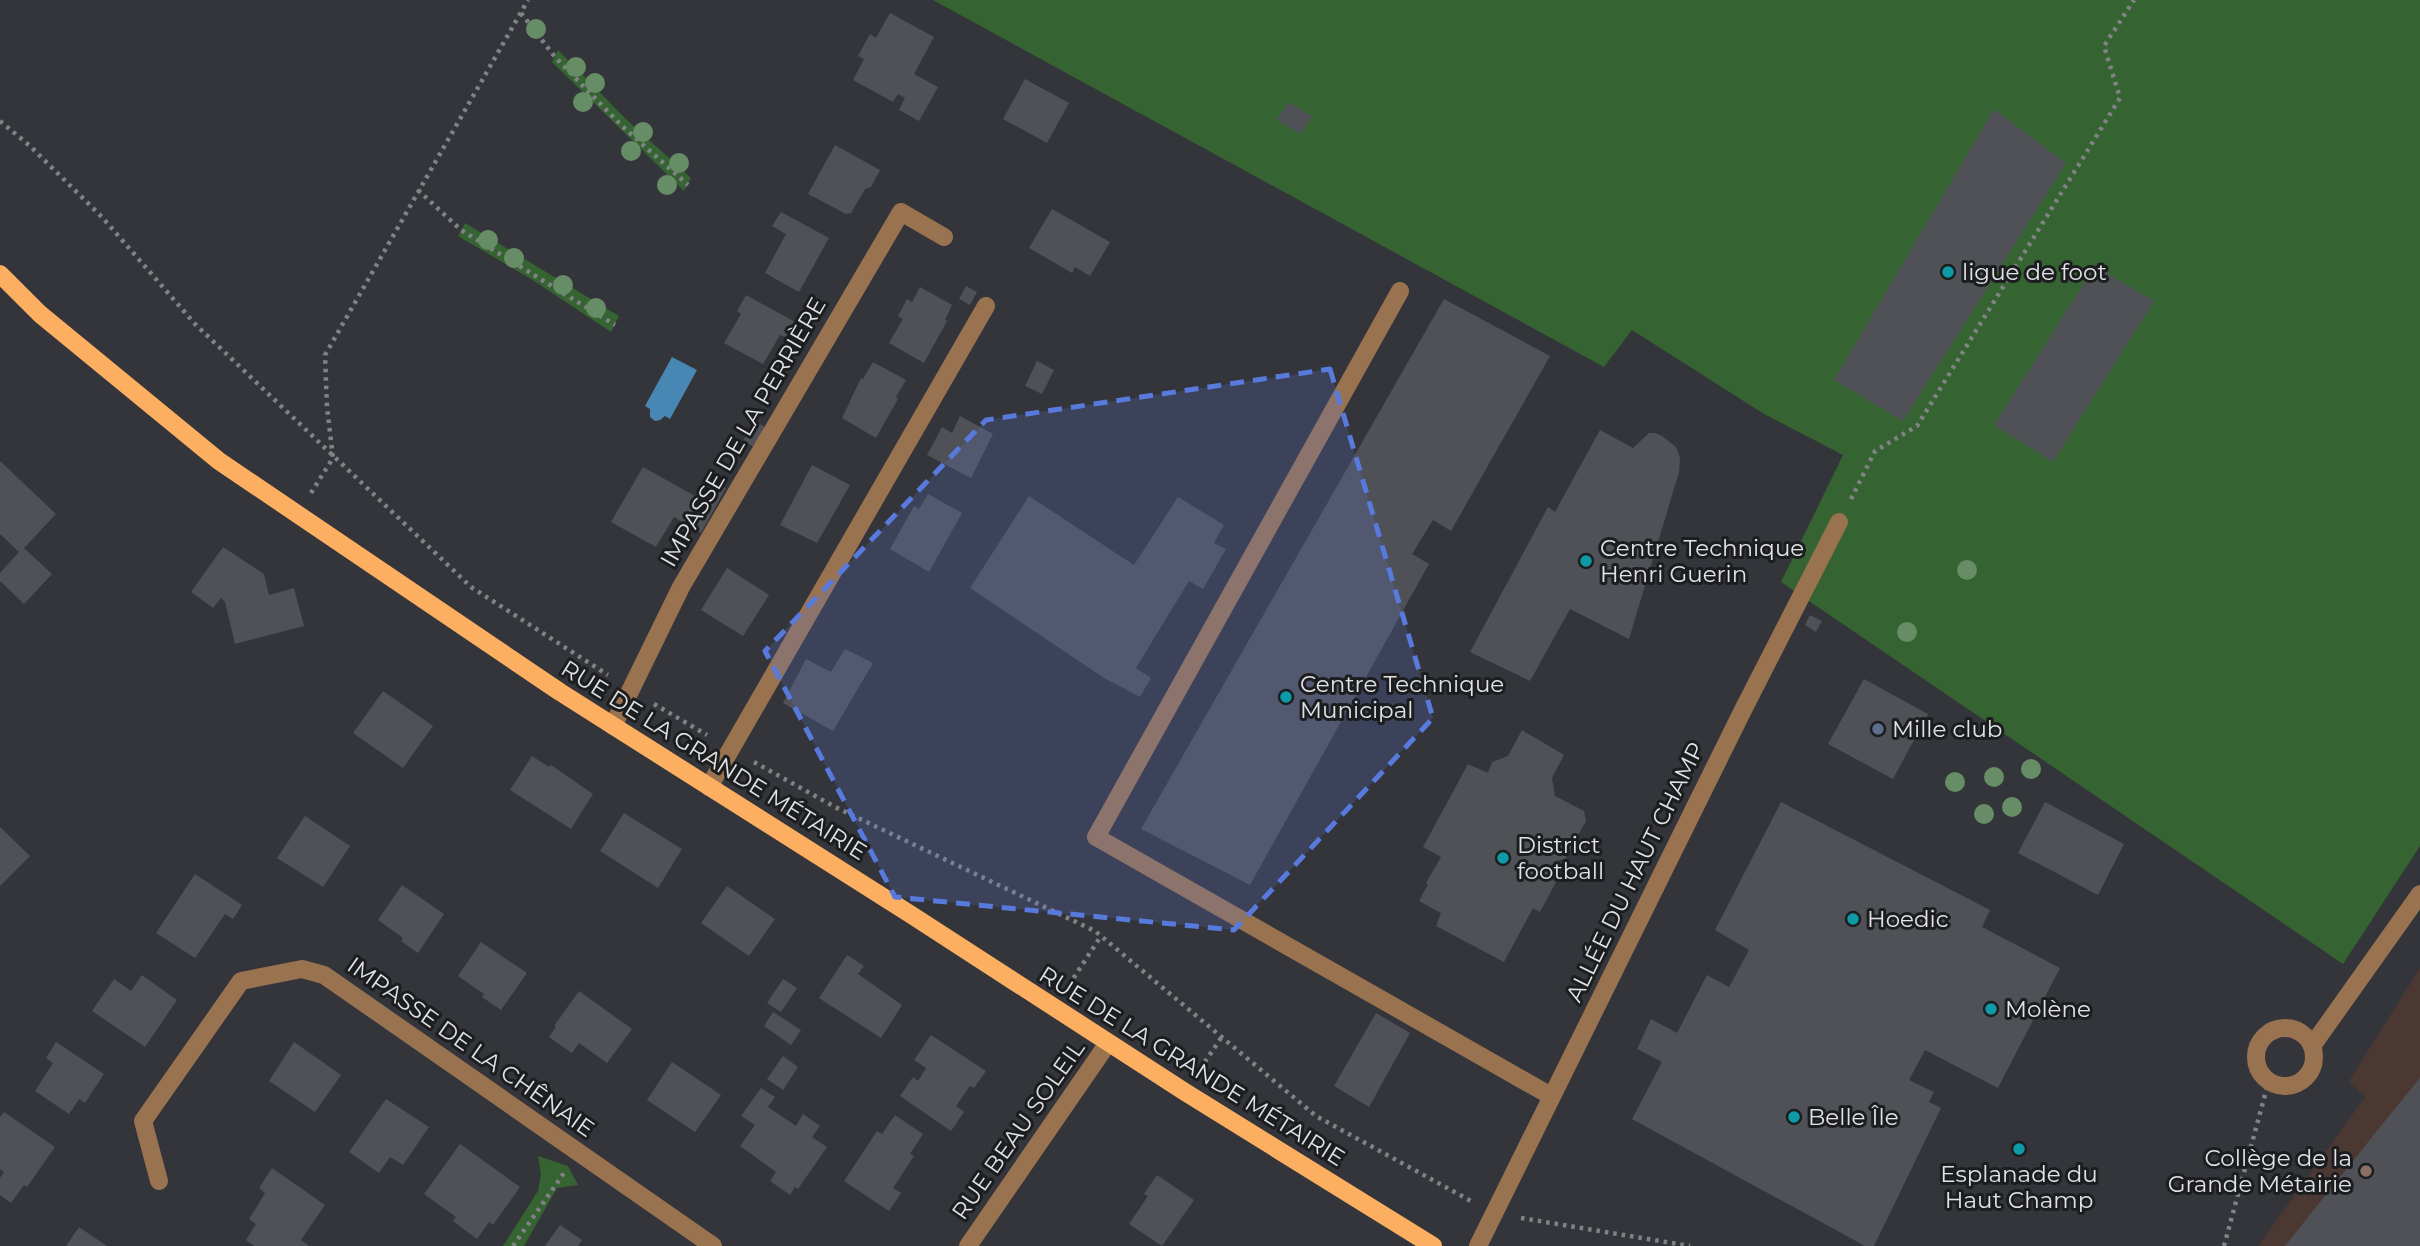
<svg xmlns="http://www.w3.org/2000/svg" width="2420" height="1246" font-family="Montserrat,sans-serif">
<rect width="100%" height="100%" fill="#34353a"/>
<polygon fill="#4b3832" points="2420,968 2420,1246 2258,1246 2365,1097 2349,1081"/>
<g fill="#356331">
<polygon points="933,0 2420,0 2420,846 2343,964 1781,582 1843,455 1764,414 1632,330 1604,367"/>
<polygon points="558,50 625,118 691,178 684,191 552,62"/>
<polygon points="465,223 619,316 611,332 531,279 458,236"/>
<polygon points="538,1156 568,1166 578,1185 557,1188 524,1246 503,1246 538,1191 541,1174"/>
</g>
<polygon fill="#4887b3" points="672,357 697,370 670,419 665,416 660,420 655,421 650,417 650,409 645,406"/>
<g fill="#4f5156">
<polygon points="890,13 934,37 914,74 938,87 919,121 899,110 905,98 898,94 893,102 853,80 864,59 858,56 870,34 876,38"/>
<polygon points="1025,79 1069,103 1047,143 1003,119"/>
<polygon points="1288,102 1312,116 1301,134 1277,120"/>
<polygon points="1994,109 2066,163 1903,421 1834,380"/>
<polygon points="835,145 880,170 871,187 865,189 851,213 846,214 808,194"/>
<polygon points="1052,209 1110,242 1090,276 1075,267 1072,273 1029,248"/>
<polygon points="781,212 829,238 799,292 765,273 786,234 772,226"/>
<polygon points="2095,266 2154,301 2053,462 1994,425"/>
<polygon points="966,286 977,292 970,305 959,299"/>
<polygon points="920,287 952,305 945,320 947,321 924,363 889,343 903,319 898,316 907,299 912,302"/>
<polygon points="746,295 795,322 787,338 780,335 763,364 724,343 741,314 737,311"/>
<polygon points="1444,299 1550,356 1451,531 1433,520 1412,554 1429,564 1250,885 1141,829"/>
<polygon points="1037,361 1054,370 1042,394 1025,386"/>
<polygon points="873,362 906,380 896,397 898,399 876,438 842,418 861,378 863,379"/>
<polygon points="960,416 993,434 971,478 927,455 942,427 952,433"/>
<polygon points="754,421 769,429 758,449 743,441"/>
<polygon points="1600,430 1633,448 1649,433 1655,433 1662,436 1676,447 1680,458 1679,472 1629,639 1570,609 1530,681 1470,652 1548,507 1555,512"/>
<polygon points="0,461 56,514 24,548 52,574 24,604 0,581 0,573 19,552 0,534"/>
<polygon points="812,465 850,485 817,543 780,525"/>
<polygon points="643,467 695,496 707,477 726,488 701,533 674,517 656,547 611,522"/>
<polygon points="928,494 962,513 929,572 890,549 914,506 919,509"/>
<polygon points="1029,496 1134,565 1178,497 1224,525 1214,543 1226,549 1203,589 1189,581 1136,668 1151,678 1140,697 1104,678 970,588"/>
<polygon points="223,547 264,574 269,595 294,588 304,626 235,644 225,602 221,598 213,608 191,592"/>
<polygon points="727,568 769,595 743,636 701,610"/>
<polygon points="1810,615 1822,621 1816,632 1805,625"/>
<polygon points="845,649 873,663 833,731 783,703 806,659 831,672"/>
<polygon points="1864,679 1928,714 1893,779 1828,744"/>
<polygon points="383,691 433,726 403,768 353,733"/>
<polygon points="1522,730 1564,755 1552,778 1555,796 1584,811 1586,821 1565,859 1555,861 1547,877 1556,882 1540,912 1533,908 1504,962 1436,926 1441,913 1419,901 1428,884 1426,883 1441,857 1423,847 1468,764 1488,773 1492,762 1508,756"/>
<polygon points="532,756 549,767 551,765 593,794 571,829 510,790"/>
<polygon points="1781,802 1990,910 1982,927 2060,968 1998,1088 1925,1050 1909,1080 1934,1092 1929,1102 1941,1108 1874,1246 1865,1246 1632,1119 1662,1062 1637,1049 1651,1019 1677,1033 1707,975 1729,987 1749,950 1715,930"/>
<polygon points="2045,802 2124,844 2098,895 2018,853"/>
<polygon points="624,813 682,849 658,888 600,851"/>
<polygon points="305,816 350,846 323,887 277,858"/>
<polygon points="0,827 30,856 0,886"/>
<polygon points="195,874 242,905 233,919 225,914 195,958 156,933"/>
<polygon points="402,885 444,914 418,953 401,941 403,938 378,920"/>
<polygon points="727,886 775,919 749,956 701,923"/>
<polygon points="481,942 527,973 501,1010 482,997 484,994 458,976"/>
<polygon points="847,955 864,966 858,974 902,1005 881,1038 819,998"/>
<polygon points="142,975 177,1000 145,1047 92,1011 114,979 131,991"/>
<polygon points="783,979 797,988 781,1012 767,1003"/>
<polygon points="579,991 632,1029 607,1063 579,1043 572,1053 549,1037 556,1027 554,1026"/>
<polygon points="773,1012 801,1030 791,1045 764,1026"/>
<polygon points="1376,1013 1410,1033 1369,1107 1334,1086"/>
<polygon points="931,1035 986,1071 974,1088 970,1086 956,1106 964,1112 951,1131 900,1096 913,1077 918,1081 926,1068 914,1060"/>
<polygon points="56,1042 104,1074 85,1103 79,1099 69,1114 35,1091 53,1063 46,1058"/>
<polygon points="294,1042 341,1075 315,1112 269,1081"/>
<polygon points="783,1056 798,1067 783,1090 767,1079"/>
<polygon points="672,1062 721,1095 695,1132 647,1100"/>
<polygon points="2420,1078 2420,1246 2285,1246 2388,1117"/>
<polygon points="761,1088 775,1097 768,1107 796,1126 803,1114 820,1126 812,1137 827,1147 798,1189 795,1187 790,1195 770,1181 776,1172 740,1146 755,1125 741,1116"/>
<polygon points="386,1099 429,1127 403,1165 390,1157 379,1173 349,1152"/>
<polygon points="4,1112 55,1147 27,1187 24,1185 11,1203 0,1195 0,1178 4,1172 0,1169 0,1117"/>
<polygon points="895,1115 923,1134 910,1154 914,1156 893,1188 901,1193 889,1211 844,1181 877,1131 882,1134"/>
<polygon points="460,1144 520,1187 493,1225 489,1222 477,1239 453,1221 456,1217 424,1194"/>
<polygon points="272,1168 325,1205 301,1240 309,1246 254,1246 246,1240 256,1224 249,1219 265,1193 259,1188"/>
<polygon points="1157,1175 1194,1200 1162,1246 1129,1224 1148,1196 1144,1194"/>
<polygon points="560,1225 582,1240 578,1246 545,1246"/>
<polygon points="79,1227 107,1246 66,1246"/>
</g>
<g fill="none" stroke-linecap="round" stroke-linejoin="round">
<g stroke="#808286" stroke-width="4.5" stroke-dasharray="3.5 5" stroke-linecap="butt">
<polyline points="521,13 555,57 621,125 688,185"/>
<polyline points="0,121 30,146 102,217 195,324 471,587 608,675"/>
<polyline points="418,190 461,230 615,325"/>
<polyline points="311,493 333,458 327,407 325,355 528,0"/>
<polyline points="1851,499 1875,451 1917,426 2120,98 2104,46 2134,0"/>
<polyline points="654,704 707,735"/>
<polyline points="754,762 835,807 1095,931 1316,1116 1471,1201"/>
<polyline points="1069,985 1101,936"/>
<polyline points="1200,1069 1221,1038"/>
<polyline points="1521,1218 1690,1246"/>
<polyline points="513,1246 564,1173"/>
<polyline points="2224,1246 2269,1080"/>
</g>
<g stroke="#997350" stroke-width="18">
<polyline points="1400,291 1096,837 1551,1096"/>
<polyline points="613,726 681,587 901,212 944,237"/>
<polyline points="709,787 986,306"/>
<circle cx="2285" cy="1057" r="29"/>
<polyline points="2312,1046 2420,894"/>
<polyline points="159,1181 143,1121 241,981 302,969 324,975 713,1246"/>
<polyline points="968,1246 1108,1043"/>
<polyline points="1478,1246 1742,712 1839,522"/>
</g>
<polyline stroke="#fcae61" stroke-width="18" points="0,274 40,314 219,461 560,692 910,914 1185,1092 1433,1246"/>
</g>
<g fill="#678d66">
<circle cx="536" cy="29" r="10"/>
<circle cx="576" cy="67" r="10"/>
<circle cx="595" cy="83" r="10"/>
<circle cx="583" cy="102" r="10"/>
<circle cx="643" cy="132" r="10"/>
<circle cx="631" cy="151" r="10"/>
<circle cx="679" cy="163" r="10"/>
<circle cx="667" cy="185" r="10"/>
<circle cx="488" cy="240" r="10"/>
<circle cx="514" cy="258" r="10"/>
<circle cx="563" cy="285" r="10"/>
<circle cx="596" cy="308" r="10"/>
<circle cx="1967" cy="570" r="10"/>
<circle cx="1907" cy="632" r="10"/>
<circle cx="2031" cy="769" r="10"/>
<circle cx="1994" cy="777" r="10"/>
<circle cx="1955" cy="782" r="10"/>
<circle cx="2012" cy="807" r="10"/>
<circle cx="1984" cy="814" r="10"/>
</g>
<path fill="#587adc" fill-opacity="0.2" stroke="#587adc" stroke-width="5" stroke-dasharray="14 9" stroke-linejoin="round" d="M1330,369L1433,718L1234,930L895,897L765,651L986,420Z"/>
<g fill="#0f9aa8" stroke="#1c1d1f" stroke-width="2.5">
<circle cx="1948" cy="272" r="7"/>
<circle cx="1586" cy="561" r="7"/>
<circle cx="1286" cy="697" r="7"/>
<circle cx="1503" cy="858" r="7"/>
<circle cx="1853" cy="919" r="7"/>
<circle cx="1991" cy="1009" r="7"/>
<circle cx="1794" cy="1117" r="7"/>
<circle cx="2019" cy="1149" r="7"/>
</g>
<circle fill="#5c6f8a" stroke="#1c1d1f" stroke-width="2.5" cx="1878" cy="729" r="7"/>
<circle fill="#8d6e63" stroke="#1c1d1f" stroke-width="2.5" cx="2366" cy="1171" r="7"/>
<g text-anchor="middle" stroke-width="6" stroke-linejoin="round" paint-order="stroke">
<g font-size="23" fill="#e0e2e5" stroke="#1c1d1f" text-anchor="start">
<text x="1962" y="280">ligue de foot</text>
<text x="1600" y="556">Centre Technique<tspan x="1600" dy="26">Henri Guerin</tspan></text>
<text x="1300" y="692">Centre Technique<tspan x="1300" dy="26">Municipal</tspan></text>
<text x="1892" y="737">Mille club</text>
<text x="1517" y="853">District<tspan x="1517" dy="26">football</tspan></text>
<text x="1867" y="927">Hoedic</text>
<text x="2005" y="1017">Molène</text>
<text x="1808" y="1125">Belle Île</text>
<text x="2352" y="1166" text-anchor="end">Collège de la<tspan x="2352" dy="26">Grande Métairie</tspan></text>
<text x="2019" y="1182" text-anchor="middle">Esplanade du<tspan x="2019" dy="26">Haut Champ</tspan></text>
</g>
<g font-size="23" fill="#e0e2e5" stroke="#1c1d1f">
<text transform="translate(743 432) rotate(-60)" y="8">IMPASSE DE LA PERRIÈRE</text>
<text transform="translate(714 760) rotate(32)" y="8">RUE DE LA GRANDE MÉTAIRIE</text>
<text transform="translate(1635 872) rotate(-64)" y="8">ALLÉE DU HAUT CHAMP</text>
<text transform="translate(471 1047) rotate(35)" y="8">IMPASSE DE LA CHÊNAIE</text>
<text transform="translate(1192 1066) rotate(32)" y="8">RUE DE LA GRANDE MÉTAIRIE</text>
<text transform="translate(1018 1130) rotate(-55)" y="8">RUE BEAU SOLEIL</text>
</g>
</g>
</svg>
